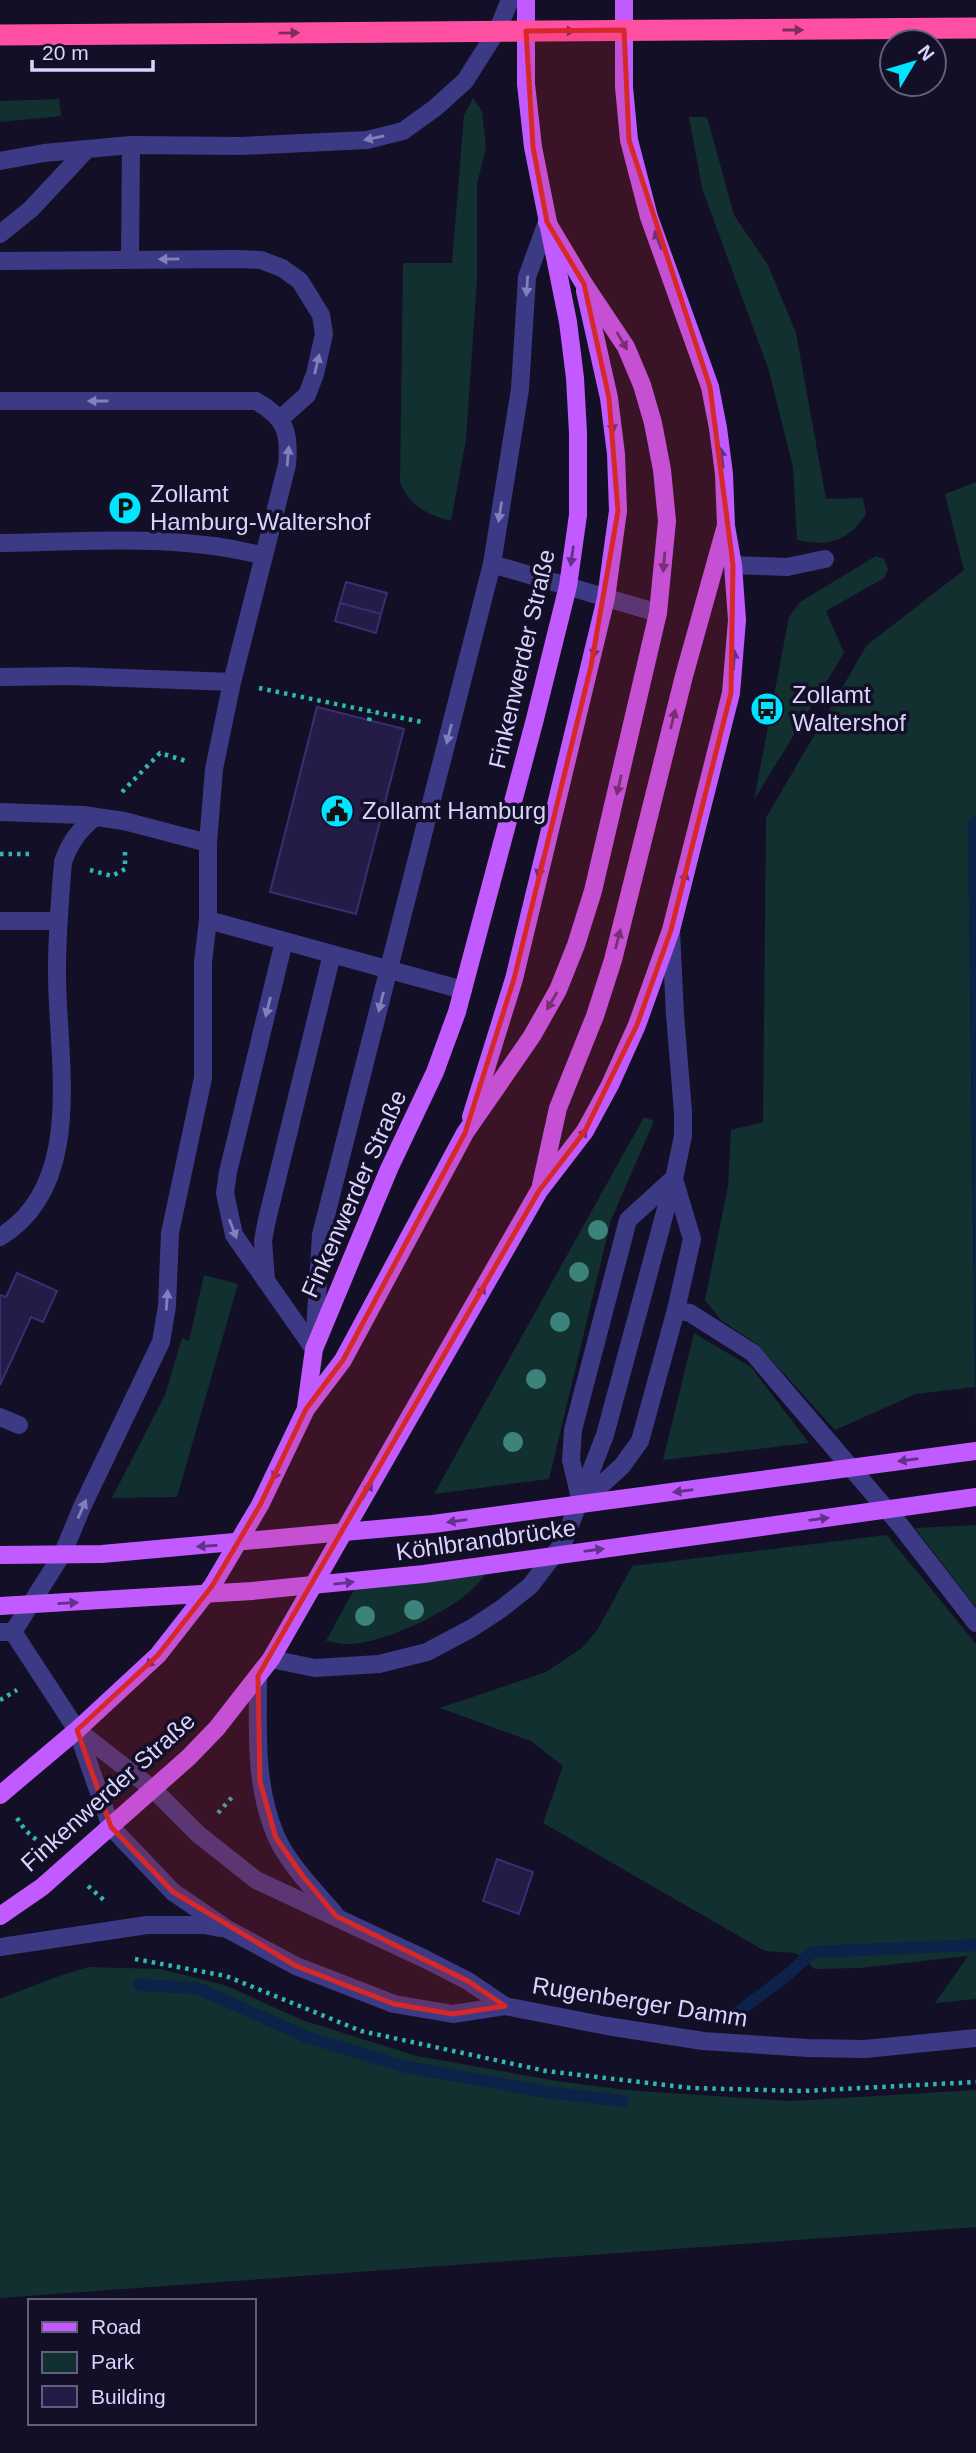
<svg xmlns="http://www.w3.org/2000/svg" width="976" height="2453" font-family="Helvetica,sans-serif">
<rect width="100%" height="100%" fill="#130f26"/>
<g fill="#12302f">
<path d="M473,98L482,111L486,148L477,184V279L466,440L451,521C428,515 410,506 400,483L403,263H452L464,115Z"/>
<polygon points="59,99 61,116 0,122 0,101"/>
<path d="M689,117H707L734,215L768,265L796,333L826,499L863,498L866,514C848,541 829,547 797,540L793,467L769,371L702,188Z"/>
<polygon points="976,482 976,815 968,821 975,1387 916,1394 835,1430 757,1344 722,1321 705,1300 728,1186 731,1130 763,1122 766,818 867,645 964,570 945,494"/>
<polygon points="876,556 884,559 888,569 884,578 826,611 844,653 754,800 789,617 800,602"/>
<polygon points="644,1117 654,1121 611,1220 549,1479 434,1494"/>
<polygon points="204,1275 238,1284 177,1497 112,1498 165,1395 182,1338 189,1341"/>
<polygon points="694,1333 751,1367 809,1443 663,1460"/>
<polygon points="976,1525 976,1607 915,1528"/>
<polygon points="887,1535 976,1644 976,1999 935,2003 968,1956 859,1968 815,1969 796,1953 765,1951 543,1823 563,1766 531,1741 440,1708 546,1672 582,1648 598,1629 632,1566"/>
<path d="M490,1569C483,1577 476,1587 468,1593C442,1615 382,1644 348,1644C341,1644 333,1642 326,1641L356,1586Z"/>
<polygon points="89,1967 160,1969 225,1985 302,2020 417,2056 557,2081 625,2090 791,2101 976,2090 976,2227 0,2298 0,1999 53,1978"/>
</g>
<polygon fill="#0c2248" points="976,815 976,1426 968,821"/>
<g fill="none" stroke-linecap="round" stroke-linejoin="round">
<g stroke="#0c2248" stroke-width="12">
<polyline points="139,1985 197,1988 307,2037 402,2066 546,2092 623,2101"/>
<polyline points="737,2013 791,1972 812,1952 976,1945"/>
</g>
</g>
<g fill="#241b47" stroke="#3b2d73" stroke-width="2">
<polygon points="346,582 387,593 381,614 340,603"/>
<polygon points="340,603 381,614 376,633 335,621"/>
<polygon points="317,707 404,729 356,914 270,892"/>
<polygon points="17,1273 57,1291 43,1322 31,1317 0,1385 0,1295 6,1297"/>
<polygon points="497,1859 533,1872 519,1914 483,1901"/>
</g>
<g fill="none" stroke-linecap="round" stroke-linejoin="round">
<g stroke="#2fb8b0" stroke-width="4.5" stroke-dasharray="3.5 5" stroke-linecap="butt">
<polyline points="259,688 422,722"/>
<polyline points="369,721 371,712"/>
<polyline points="122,792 160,753 186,761"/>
<polyline points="0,854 34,854"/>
<polyline points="90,870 112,876 125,869 125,850"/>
<polyline points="0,1700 17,1690"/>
<polyline points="218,1813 233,1796"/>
<polyline points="17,1818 25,1830 45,1847"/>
<polyline points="88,1886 105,1901"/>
<polyline points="135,1959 226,1976 361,2031 546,2071 691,2088 803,2091 976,2082"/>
</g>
<g stroke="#3d3a85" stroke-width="18">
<polyline points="0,161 44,153 131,145 241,146 367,140 403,131 435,108 465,81 498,29 510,0"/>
<polyline points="0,234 31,209 87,149"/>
<polyline points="130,260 131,145"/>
<polyline points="0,261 237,259 261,260 282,268 300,281 321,315 324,334 315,374 307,395 280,419"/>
<path d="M0,401H256C286,418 290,433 287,465L232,682L214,769L208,843V920L203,962V1078L170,1233L167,1306L161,1342L82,1507L63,1553L13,1632"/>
<path d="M0,543C87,542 179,533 264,556"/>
<polyline points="492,564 658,613"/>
<polyline points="733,565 787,567 825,559"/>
<polyline points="0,677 71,676 232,682"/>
<polyline points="0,812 83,815 124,821 208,843"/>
<polyline points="208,920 463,990"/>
<polyline points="0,921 58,921"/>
<polyline points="284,941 228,1172 225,1193 234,1235 314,1349"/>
<path d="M0,1237C88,1184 56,1054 57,969C57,933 60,898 63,862C70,842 79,830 95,817"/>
<polyline points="266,1281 263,1241 266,1224 332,954"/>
<polyline points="676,1310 690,1313 753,1353 900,1525 976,1623"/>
<polyline points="314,1346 321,1235 492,564 520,389 527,277 547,222"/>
<polyline points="0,1417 19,1425"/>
<polyline points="580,1498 600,1486 622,1466 640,1441 676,1310 692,1239 674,1179"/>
<polyline points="580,1498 571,1460 573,1430 628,1220 673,1179"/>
<polyline points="271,1659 315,1668 379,1664 427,1652 472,1628 501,1609 530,1586 563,1543 605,1435 674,1179 683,1136 683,1112 675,1015 671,931"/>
</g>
<g stroke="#3d3a85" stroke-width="18">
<polyline points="0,1632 13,1632 77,1730 111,1827 173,1892 227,1929 296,1966 394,2004 453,2014 505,2006 607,2026 703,2041 808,2048 865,2049 976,2038"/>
<path d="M258,1676C258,1730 254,1785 276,1836C287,1862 315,1891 334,1913"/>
<polyline points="77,1730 154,1790 198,1834 256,1880 425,1959 468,1981 505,2006"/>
<polyline points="0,1947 147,1925 204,1925 220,1928"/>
</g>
<g stroke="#c25bff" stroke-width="18">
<polyline points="471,1117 514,979 606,598 618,511 616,454 609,398 585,291"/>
<polyline points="541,1185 558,1108 595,1016 613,960 684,676 725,529"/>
<polyline points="306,1407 314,1349 389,1169 435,1072 457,1012 535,719 568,586 578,515 578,433 575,378 568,322 533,147 526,84 526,0"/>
<polyline points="0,1795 77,1730 158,1655 212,1586 260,1505 306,1409 343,1360 465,1133 532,1036 558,990 576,945 593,891 658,613 667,521 662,470 653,423 642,385 626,347 584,284 547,222"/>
<polyline points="0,1916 42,1887 189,1757 217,1728 271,1659 539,1191 585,1131 610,1085 637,1025 671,930 731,693 737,620 733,565 726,526 724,474 718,428 710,387 649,217 629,140 624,87 624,0"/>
</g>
<g stroke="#c25bff" stroke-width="18">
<polyline points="0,1555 102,1554 433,1524 976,1451"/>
<polyline points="0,1606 252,1591 424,1574 976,1497"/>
</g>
<polyline stroke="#ff4fa3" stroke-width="21" points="0,35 976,28"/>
</g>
<g fill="#3d827b">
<circle cx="598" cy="1230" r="10"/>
<circle cx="579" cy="1272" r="10"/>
<circle cx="560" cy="1322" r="10"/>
<circle cx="536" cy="1379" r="10"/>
<circle cx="513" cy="1442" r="10"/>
<circle cx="414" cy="1610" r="10"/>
<circle cx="365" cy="1616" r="10"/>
</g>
<defs><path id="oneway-solid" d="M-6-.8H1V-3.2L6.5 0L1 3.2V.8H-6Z" transform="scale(1.75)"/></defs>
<g fill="#7d2c5e">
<use href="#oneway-solid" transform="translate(793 30)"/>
<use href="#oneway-solid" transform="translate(565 31)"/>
<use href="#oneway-solid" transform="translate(289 33) rotate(-1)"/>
</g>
<g fill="#837fbc">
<use href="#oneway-solid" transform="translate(374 138) rotate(168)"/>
<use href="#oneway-solid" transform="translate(169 259) rotate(179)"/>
<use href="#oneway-solid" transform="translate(527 286) rotate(94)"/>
<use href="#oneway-solid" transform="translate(317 364) rotate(-77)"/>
<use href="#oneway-solid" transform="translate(98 401) rotate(180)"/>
<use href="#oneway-solid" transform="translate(288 456) rotate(-85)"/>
<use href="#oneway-solid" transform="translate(500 512) rotate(99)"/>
<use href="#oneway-solid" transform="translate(449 734) rotate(104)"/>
<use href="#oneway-solid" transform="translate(381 1002) rotate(104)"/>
<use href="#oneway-solid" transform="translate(268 1007) rotate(104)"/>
<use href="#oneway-solid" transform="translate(233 1229) rotate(69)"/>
<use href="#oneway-solid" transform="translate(167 1300) rotate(-86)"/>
<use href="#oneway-solid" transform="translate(82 1509) rotate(-66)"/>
</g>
<g fill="#623188">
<use href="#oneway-solid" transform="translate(658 240) rotate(-110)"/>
<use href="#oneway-solid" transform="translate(622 341) rotate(60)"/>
<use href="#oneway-solid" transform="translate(612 423) rotate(82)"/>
<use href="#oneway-solid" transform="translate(722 458) rotate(-97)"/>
<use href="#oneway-solid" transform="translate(572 556) rotate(98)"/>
<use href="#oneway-solid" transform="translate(664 562) rotate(95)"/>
<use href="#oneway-solid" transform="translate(595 648) rotate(102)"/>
<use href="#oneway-solid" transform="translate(734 660) rotate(-86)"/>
<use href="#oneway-solid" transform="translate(673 719) rotate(-76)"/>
<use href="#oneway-solid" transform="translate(619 785) rotate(103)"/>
<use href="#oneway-solid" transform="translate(540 868) rotate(104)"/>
<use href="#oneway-solid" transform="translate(684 881) rotate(-76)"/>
<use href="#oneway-solid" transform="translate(618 939) rotate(-76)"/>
<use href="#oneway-solid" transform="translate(552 1001) rotate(120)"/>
<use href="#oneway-solid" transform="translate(581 1137) rotate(-54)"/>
<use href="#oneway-solid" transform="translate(480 1294) rotate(-60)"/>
<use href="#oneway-solid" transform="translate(908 1460) rotate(172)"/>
<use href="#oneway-solid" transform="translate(277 1471) rotate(116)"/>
<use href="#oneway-solid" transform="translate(367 1491) rotate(-60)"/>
<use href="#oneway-solid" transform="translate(683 1491) rotate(172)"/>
<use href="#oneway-solid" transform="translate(819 1519) rotate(-8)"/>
<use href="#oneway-solid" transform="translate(457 1521) rotate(172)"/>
<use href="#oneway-solid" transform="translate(207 1546) rotate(176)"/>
<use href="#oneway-solid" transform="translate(594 1550) rotate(-8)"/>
<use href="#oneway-solid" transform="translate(344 1583) rotate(-6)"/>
<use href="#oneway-solid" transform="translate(68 1603) rotate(-3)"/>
<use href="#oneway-solid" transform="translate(153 1660) rotate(135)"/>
</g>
<path fill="#d62828" fill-opacity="0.2" stroke="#d62828" stroke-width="5" stroke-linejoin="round" d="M624,30L629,140L710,387L733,565L731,693L671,930L637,1025L585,1131L539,1191L258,1676L260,1782L276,1838L302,1875L336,1916L468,1981L505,2006L453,2014L394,2004L296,1966L173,1892L111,1827L77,1730L158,1655L212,1586L260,1505L306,1409L343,1360L465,1133L514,979L591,666L618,511L609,398L584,284L547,222L533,147L526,31Z"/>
<defs>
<symbol id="parking-disc" viewBox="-11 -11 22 22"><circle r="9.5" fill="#00e5ff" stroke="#130f26"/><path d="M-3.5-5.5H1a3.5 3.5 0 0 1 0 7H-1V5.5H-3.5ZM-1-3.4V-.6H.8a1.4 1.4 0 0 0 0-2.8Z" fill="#111"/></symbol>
<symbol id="bus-disc" viewBox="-11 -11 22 22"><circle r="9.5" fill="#00e5ff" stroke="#130f26"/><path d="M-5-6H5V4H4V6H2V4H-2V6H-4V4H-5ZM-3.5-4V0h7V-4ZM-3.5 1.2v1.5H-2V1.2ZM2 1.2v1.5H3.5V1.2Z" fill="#111"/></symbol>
<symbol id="civic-disc" viewBox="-11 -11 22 22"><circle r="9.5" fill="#00e5ff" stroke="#130f26"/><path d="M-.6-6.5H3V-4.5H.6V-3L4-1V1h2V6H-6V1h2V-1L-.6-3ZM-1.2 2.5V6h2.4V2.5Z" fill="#111"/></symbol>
</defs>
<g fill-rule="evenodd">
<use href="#parking-disc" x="106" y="489" width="38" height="38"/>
<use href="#bus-disc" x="748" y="690" width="38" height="38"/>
<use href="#civic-disc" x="318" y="792" width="38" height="38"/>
</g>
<g text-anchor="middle" stroke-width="7" stroke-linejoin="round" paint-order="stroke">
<g font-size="24" fill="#d9d4ff" stroke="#130f26" text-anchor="start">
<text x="150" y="502">Zollamt<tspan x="150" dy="28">Hamburg-Waltershof</tspan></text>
<text x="792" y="703">Zollamt<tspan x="792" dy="28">Waltershof</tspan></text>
<text x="362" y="819">Zollamt Hamburg</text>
</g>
<g font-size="24" fill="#d9d4ff" stroke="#130f26">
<text transform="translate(522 659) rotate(-77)" y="8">Finkenwerder Straße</text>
<text transform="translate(354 1194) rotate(-66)" y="8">Finkenwerder Straße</text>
<text transform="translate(486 1540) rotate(-8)" y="8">Köhlbrandbrücke</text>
<text transform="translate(108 1792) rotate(-42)" y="8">Finkenwerder Straße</text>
<text transform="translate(640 2002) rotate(9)" y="8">Rugenberger Damm</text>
</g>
</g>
<rect x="28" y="2299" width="228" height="126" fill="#130f26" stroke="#625e7d" stroke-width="2"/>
<rect x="42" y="2322" width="35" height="10" fill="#c25bff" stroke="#625e7d" stroke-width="2"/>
<text x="91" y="2334" font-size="21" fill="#d9d4ff">Road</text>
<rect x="42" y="2352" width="35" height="21" fill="#12302f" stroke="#625e7d" stroke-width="2"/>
<text x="91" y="2369" font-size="21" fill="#d9d4ff">Park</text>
<rect x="42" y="2386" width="35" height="21" fill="#241b47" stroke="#625e7d" stroke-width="2"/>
<text x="91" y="2404" font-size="21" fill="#d9d4ff">Building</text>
<g transform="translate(913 63) rotate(52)"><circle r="33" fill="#130f26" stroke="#625e7d" stroke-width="2"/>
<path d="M0-5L12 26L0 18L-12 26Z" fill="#00e5ff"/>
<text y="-10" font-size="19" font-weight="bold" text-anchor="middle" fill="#d9d4ff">N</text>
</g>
<path d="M32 60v10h121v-10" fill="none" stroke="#d9d4ff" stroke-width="3.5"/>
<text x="42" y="60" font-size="21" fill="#d9d4ff" stroke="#130f26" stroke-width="5" paint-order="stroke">20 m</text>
</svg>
